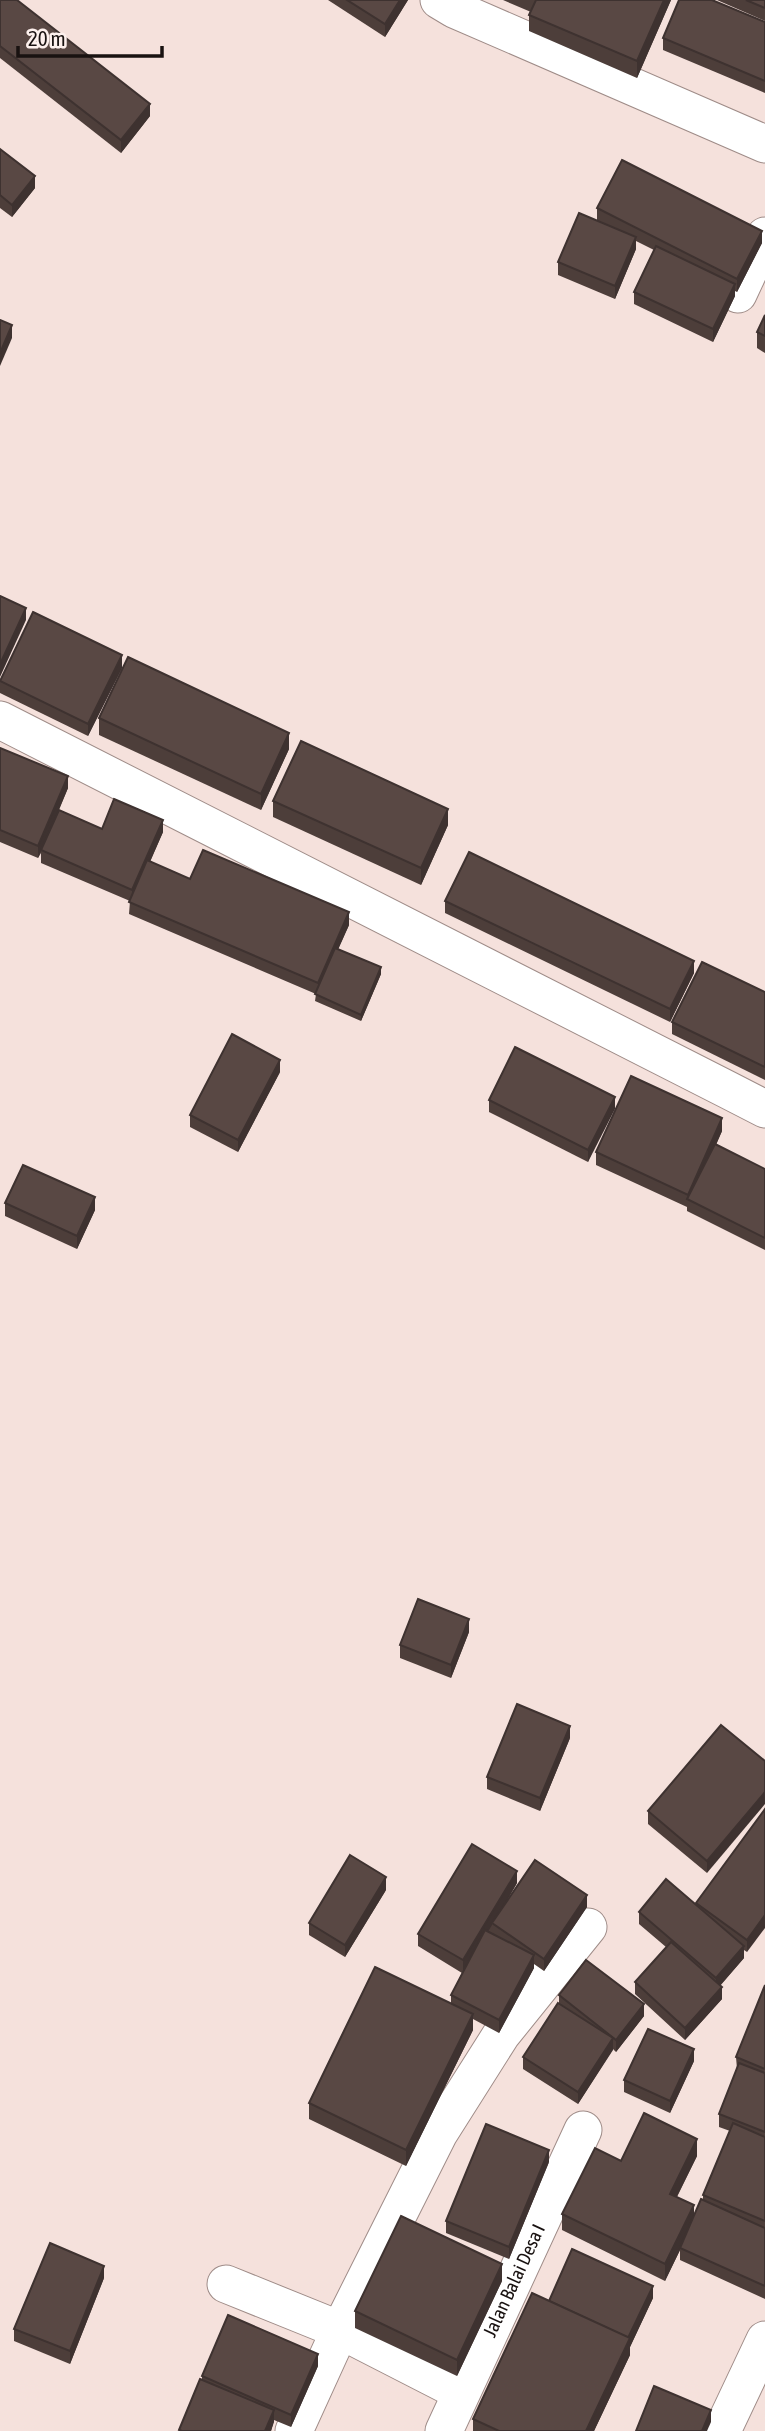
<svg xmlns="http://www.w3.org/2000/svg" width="765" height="2431" font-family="'Asap Condensed',sans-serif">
<rect width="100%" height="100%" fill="#f5e1dc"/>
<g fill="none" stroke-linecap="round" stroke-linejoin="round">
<defs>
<g id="minor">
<polyline points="439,0 454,9 765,144"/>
<polyline points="738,294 765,236"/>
<path d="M0,720C255,851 511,978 765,1109"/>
<polyline points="226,2284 340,2330 461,2392"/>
<polyline points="294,2431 340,2330 439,2133 501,2035 588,1927"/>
<path id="s1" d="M444,2431L583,2130"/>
<polyline points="722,2431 765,2340"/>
</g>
</defs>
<use href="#minor" stroke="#9f8c88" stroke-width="39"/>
<use href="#minor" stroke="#fff" stroke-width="37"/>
</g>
<g fill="#4d3e3a">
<polygon points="0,0 150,116 121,153 0,58"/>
<polygon points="328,0 408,0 385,37"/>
<polygon points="503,0 671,0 637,78 529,31 529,15 531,12"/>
<polygon points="717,0 765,0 765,21"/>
<polygon points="765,22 765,93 663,50 663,38"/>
<polygon points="0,149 35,188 12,217 0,208"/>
<polygon points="597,208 762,243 737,292 735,291 735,296 713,342 634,304 634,292 654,250 636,241 636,249 615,299 558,275 558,262 597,220"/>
<polygon points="765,315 765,353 757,348 757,332"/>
<polygon points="122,668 88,736 0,693 0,680"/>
<polygon points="99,718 289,749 261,810 99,735"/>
<polygon points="0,748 68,788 59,810 102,829 163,832 150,862 190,879 349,925 338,949 381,974 361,1021 315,1001 316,994 129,914 130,901 41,863 41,853 38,858 0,842"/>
<polygon points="273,801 448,825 421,885 273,817"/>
<polygon points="445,901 694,973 670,1022 445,913"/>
<polygon points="765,992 765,1080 672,1034 672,1022"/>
<polygon points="280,1072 238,1152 190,1127 190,1115"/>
<polygon points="615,1097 588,1162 489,1112 489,1100"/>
<polygon points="722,1131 716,1145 765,1169 765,1250 687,1211 687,1207 596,1165 596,1152"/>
<polygon points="5,1203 95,1210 77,1249 5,1216"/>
<polygon points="469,1632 451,1678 400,1658 400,1645"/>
<polygon points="721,1725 707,1873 648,1824 648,1811"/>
<polygon points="570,1738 540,1811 487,1789 487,1777"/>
<polygon points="765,1809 747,1952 744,1950 744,1958 720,1986 722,1999 685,2040 635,1994 635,1982 666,1947 639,1924 639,1912 696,1905 696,1903"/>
<polygon points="517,1883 505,1904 587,1907 544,1971 534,1964 534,1968 499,2033 473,2019 473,2030 406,2166 309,2119 309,2103 451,2003 451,1995 462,1973 418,1946 418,1934"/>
<polygon points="386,1890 345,1957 309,1935 309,1923"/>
<polygon points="765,1985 765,2299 680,2260 680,2250 665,2281 562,2230 562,2214 621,2161 697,2156 677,2197 694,2216 703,2200 703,2195 730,2131 719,2127 719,2114 737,2069 736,2057"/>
<polygon points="559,1995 644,2016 616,2052 613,2049 578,2104 523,2069 523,2057 559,2003"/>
<polygon points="694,2061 670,2113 624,2092 624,2080"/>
<polygon points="549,2162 509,2259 446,2233 446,2221"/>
<polygon points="104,2278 70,2364 14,2341 14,2329"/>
<polygon points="502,2281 457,2376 355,2328 355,2311"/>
<polygon points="653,2298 630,2347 630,2355 594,2431 473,2431 473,2419 549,2301"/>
<polygon points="318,2366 291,2427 274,2420 271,2431 179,2431 202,2379 202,2376"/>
</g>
<g fill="#3e3230">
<polygon points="400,0 408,0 385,37 385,24"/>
<polygon points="664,0 671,0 637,78 637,61"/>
<polygon points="150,104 150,116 121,153 121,140"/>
<polygon points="35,176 35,188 12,217 12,205"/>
<polygon points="762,231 762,243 737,292 737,279"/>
<polygon points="636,237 636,249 615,299 615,286"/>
<polygon points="735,284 735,296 713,342 713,329"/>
<polygon points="12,325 12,338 0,366 0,353"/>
<polygon points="26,608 26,620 0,677 0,664"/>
<polygon points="122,655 122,668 88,736 88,724"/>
<polygon points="289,733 289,749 261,810 261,794"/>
<polygon points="68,776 68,788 38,858 38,846"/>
<polygon points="448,809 448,825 421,885 421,868"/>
<polygon points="163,820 163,832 132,902 132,890"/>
<polygon points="349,912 349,925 318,995 318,983"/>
<polygon points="694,961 694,973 670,1022 670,1009"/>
<polygon points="381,967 381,974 361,1021 361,1015"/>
<polygon points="280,1060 280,1072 238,1152 238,1140"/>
<polygon points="615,1097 615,1109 588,1162 588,1150"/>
<polygon points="722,1118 722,1131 691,1200 688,1199 688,1195"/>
<polygon points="95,1197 95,1210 77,1249 77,1236"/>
<polygon points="469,1619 469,1632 451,1678 451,1665"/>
<polygon points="570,1726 570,1738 540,1811 540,1798"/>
<polygon points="765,1792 765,1804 707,1873 707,1861"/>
<polygon points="517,1871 517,1883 493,1924 492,1923 492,1925 463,1973 463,1960"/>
<polygon points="386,1877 386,1890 345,1957 345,1945"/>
<polygon points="587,1895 587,1907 544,1971 544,1959"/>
<polygon points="765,1915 765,1928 747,1952 747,1940"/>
<polygon points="744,1946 744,1958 716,1990 716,1978"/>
<polygon points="534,1955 534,1968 499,2033 499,2020"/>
<polygon points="722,1987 722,1999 685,2040 685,2028"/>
<polygon points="644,2004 644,2016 616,2052 616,2040"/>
<polygon points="473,2014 473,2030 406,2166 406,2150"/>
<polygon points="613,2038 613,2050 578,2104 578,2092"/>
<polygon points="694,2049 694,2061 670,2113 670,2101"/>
<polygon points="697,2139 697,2156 670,2210 670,2194"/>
<polygon points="549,2150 549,2162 509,2259 509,2247"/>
<polygon points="694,2205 694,2221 680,2248 680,2250 665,2281 665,2264"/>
<polygon points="502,2264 502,2281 457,2376 457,2360"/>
<polygon points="104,2266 104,2278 70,2364 70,2351"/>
<polygon points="653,2286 653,2298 630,2347 630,2355 594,2431 586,2431"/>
<polygon points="318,2354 318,2366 291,2427 291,2415"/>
<polygon points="274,2410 274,2422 271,2431 265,2431"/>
<polygon points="711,2410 711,2422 707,2431 702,2431"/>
</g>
<g fill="#594844" stroke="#3e3230" stroke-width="2">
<polygon points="0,0 17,0 150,104 121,140 0,46"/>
<polygon points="347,0 400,0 385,24"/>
<polygon points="536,0 664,0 637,61 529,15"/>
<polygon points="679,0 712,0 765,22 765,81 663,38"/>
<polygon points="746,0 765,0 765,8"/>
<polygon points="0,149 35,176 12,205 0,195"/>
<polygon points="622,160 762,231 737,279 597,208"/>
<polygon points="579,213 636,237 615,286 558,262"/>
<polygon points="656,246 735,284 713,329 634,292"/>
<polygon points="765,315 765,336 757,332"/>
<polygon points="0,320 12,325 0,353"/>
<polygon points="0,596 26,608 0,664"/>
<polygon points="33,612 122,655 88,724 0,681"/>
<polygon points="128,657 289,733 261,794 99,718"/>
<polygon points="301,741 448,809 421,868 273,801"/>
<polygon points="0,748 68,776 38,846 0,830"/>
<polygon points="114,799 163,820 132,890 41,850 59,810 102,829"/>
<polygon points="203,850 349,912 318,983 129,902 147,860 190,879"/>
<polygon points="469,852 694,961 670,1009 445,901"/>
<polygon points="335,948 381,967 361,1015 315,994"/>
<polygon points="702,962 765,992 765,1067 672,1022"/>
<polygon points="232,1034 280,1060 238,1140 190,1115"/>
<polygon points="515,1047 615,1097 588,1150 489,1100"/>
<polygon points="631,1076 722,1118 688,1195 596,1152"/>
<polygon points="715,1144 765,1169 765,1238 687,1199"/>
<polygon points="23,1165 95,1197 77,1236 5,1203"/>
<polygon points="418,1599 469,1619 451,1665 400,1645"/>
<polygon points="517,1704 570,1726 540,1798 487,1777"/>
<polygon points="721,1725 765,1761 765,1792 707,1861 648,1811"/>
<polygon points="765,1809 765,1915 747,1940 696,1903"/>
<polygon points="472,1844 517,1871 463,1960 418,1934"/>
<polygon points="350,1855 386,1877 345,1945 309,1923"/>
<polygon points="535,1860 587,1895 544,1959 492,1923"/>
<polygon points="666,1879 744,1946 716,1978 639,1912"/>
<polygon points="485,1930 534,1955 499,2020 451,1995"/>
<polygon points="671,1942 722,1987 685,2028 635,1982"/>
<polygon points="586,1960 644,2004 616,2040 559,1995"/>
<polygon points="375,1967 473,2014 406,2150 309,2103"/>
<polygon points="765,1985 765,2069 736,2057"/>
<polygon points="558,2003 613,2038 578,2092 523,2057"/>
<polygon points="648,2029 694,2049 670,2101 624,2080"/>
<polygon points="739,2063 765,2073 765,2132 719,2114"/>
<polygon points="644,2113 697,2139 670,2194 694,2205 665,2264 562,2214 595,2148 621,2161"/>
<polygon points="733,2123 765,2137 765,2221 703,2195"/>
<polygon points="486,2124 549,2150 509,2247 446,2221"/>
<polygon points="701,2199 765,2228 765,2286 680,2248"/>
<polygon points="401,2216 502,2264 457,2360 355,2311"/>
<polygon points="50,2243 104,2266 70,2351 14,2329"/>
<polygon points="572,2249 653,2286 628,2338 549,2301"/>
<polygon points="532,2293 630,2338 586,2431 499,2431 473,2419"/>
<polygon points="228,2315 318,2354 291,2415 202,2376"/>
<polygon points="200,2379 274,2410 265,2431 182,2431 179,2430"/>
<polygon points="654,2386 711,2410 702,2431 636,2431"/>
</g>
<g text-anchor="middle" stroke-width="7" stroke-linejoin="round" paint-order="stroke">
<g font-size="19" fill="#191211" stroke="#fdf0ed">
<text dy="7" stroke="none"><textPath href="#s1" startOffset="166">Jalan Balai Desa I</textPath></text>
</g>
</g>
<path d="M18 46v10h144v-10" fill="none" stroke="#191211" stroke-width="3.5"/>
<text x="28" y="46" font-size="21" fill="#191211" stroke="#fdf0ed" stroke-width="5" paint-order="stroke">20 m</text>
</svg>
